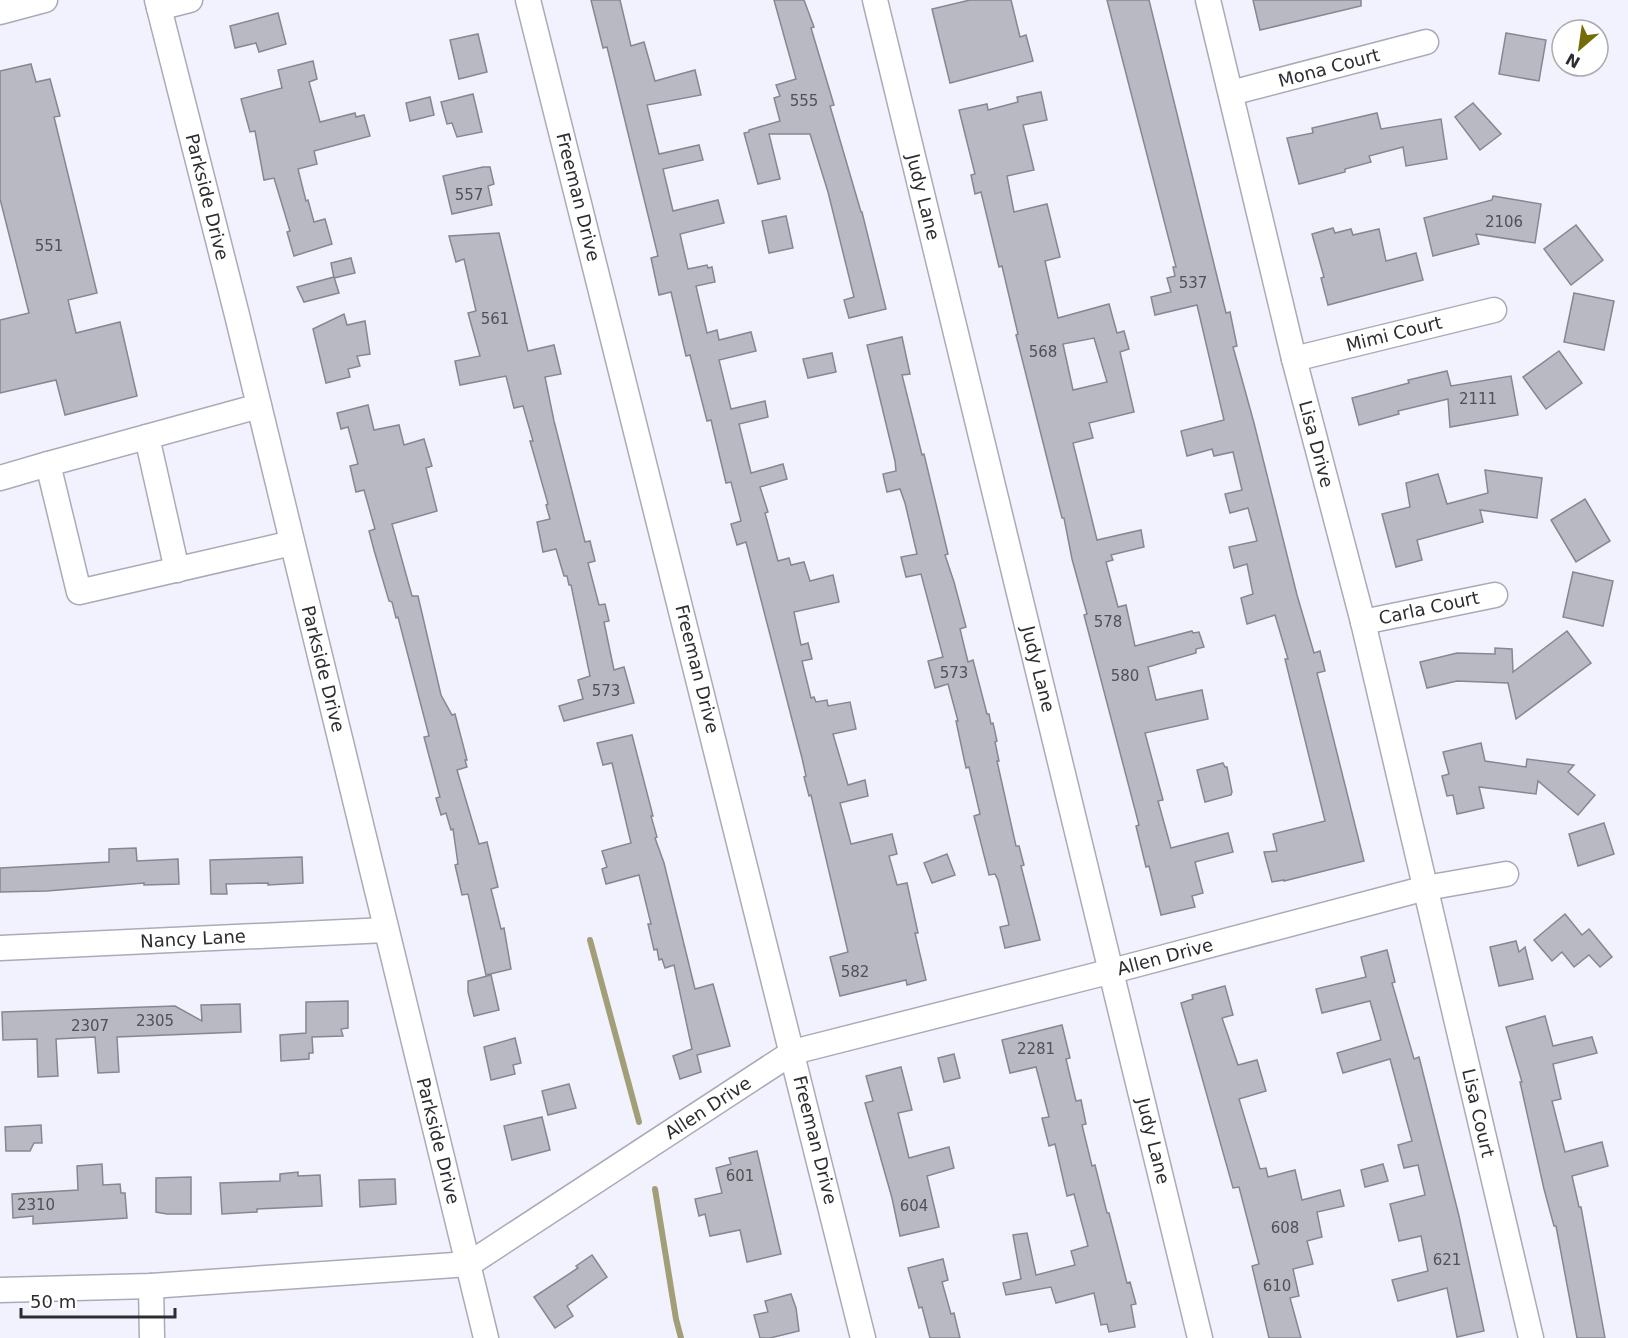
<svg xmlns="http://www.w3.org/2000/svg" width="1628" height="1338" viewBox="0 0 1628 1338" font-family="'DejaVu Sans',sans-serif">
<rect width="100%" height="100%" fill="#f2f2fe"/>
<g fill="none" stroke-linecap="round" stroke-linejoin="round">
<g stroke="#a19e78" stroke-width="6">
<path d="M590,940L639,1122"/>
<path d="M655,1189L676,1319L681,1338"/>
</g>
</g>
<g fill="#b9b9c4" stroke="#878791" stroke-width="1.5" fill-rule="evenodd">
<path d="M591,0H620L631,46L644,42L655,81L695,70L701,95L647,105L659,154L699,145L703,160L663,169L673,211L718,200L724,223L680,234L688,269L707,265L708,268L712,267L715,282L696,286L707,333L717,330L719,340L751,332L756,351L719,360L731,409L765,401L768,417L739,424L751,473L783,464L787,479L760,487L768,512L765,513L778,561L789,558L791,565L804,562L810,581L833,575L839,602L794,612L801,645L808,643L812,659L802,661L811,698L814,697L816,702L827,700L828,706L850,702L856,729L833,734L848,785L865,780L868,796L840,803L851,844L892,834L897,854L889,856L897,885L907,883L918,933H915L926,980L907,985L906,980L840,996L830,957L848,952L811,795L809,796L804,777L806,776L802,758L746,542L737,545L731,524L741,521L731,482L726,483L711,420L707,421L690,355L686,356L671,292L659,295L651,258L658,256L607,47L603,48Z"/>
<path d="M774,0H804L814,27L811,28L834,105L830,106L861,212H862L886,309L849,318L844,300L854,297L828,192L810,134H769L780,179L758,184L744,133L749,132V130L780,121L774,98L780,96L776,85L796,79Z"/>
<path d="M970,0H1011L1020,37L1026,35L1033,61L950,83L932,9Z"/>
<path d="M1107,0H1149L1226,313L1230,312L1237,346L1233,347L1254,423L1297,595L1314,653L1320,651L1325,671L1317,673L1364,861L1284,881V880L1272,882L1264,852L1277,851L1273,834L1325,821L1285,659H1288L1275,615L1247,624L1241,598L1253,594L1247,564L1234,568L1229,547L1257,541L1248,508L1230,513L1225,494L1242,490L1233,452L1214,456L1212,449L1187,456L1181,431L1224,420L1197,305L1155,315L1151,297L1171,292L1167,278L1175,276L1173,267H1176Z"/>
<path d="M1253,0H1361V6L1260,30Z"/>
<path d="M278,13L286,44L259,52L256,43L235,48L230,26Z"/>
<path d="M1506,33L1546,40L1539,81L1499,74Z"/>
<path d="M478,34L487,72L459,79L450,40Z"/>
<path d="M313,61L317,79L309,82L320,122L355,113L356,117L364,115L370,136L314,151L317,164L298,169L306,201L308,200L314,222L325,219L332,244L294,256L287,232L290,231L274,178L264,180L255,131L250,132L241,99L282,88L278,70Z"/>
<path d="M31,64L36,82L50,79L60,116L54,117L97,293L68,300L76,333L120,322L137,396L65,415L56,380L0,393V320L29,313L0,199V71Z"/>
<path d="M1041,92L1047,120L1023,125L1034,170L1007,176L1014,212L1047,204L1060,257L1045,261L1058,318L1109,304L1117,333L1124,331L1129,349L1120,352L1134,412L1089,423L1093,438L1073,443L1097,540L1141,530L1144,547L1111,555L1113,560L1106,562L1118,607L1126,605L1135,646L1192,631L1193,633L1199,632L1204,647L1196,649V653L1148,667L1156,700L1202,690L1208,719L1145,733L1163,800L1158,801L1171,848L1228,833L1233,852L1195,862L1203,893L1192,896L1195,907L1161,915L1149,866L1146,867L1136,826L1139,825L1084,615L1087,614L1072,559L1064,518H1062L1016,335L1018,334L1002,266L999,267L981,192L975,194L971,175L975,174L959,110L987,104L988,110L1018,102L1017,97ZM1094,338L1107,382L1073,390L1063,344Z"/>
<path d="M473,94L482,132L457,137L452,123L447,124L441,102Z"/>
<path d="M430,97L434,115L410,121L406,103Z"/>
<path d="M1473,103L1501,134L1480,150L1455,117Z"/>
<path d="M1377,113L1381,129L1441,119L1447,159L1406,166L1403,147L1369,156L1371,162L1345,169V172L1299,184L1287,138L1313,133L1312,128Z"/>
<path d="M483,167H490L494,184L488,186L492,205L452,214L443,176Z"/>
<path d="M1493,196L1541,204L1535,243L1476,234L1479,244L1433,256L1424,218L1492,200Z"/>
<path d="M786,216L793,248L769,253L762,221Z"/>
<path d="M1576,225L1603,260L1571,285L1544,249Z"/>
<path d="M1333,228L1335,233L1351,229L1353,235L1379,229L1386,261L1416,253L1423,280L1328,305L1321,278L1324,277L1312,234Z"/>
<path d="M499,233L528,351L554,345L561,374L545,377L554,421L585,542L590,541L595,561L588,563L599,605L605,604L609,621L604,622L614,670L624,667L634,703L564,721L559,706L583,699L578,680L590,676L571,585H569L567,576H564L556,549L543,552L537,522L550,519L546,505L548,504L530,441H533L523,406L514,408L506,376L460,385L455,361L480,356L468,313L476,311L464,259L456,262L449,236Z"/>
<path d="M351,258L355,273L334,278L331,263Z"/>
<path d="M334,277L339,293L304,302L297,287Z"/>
<path d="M1574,293L1614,301L1604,350L1564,342Z"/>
<path d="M344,314L347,325L365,321L370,354L357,356L360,366L348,369L350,377L326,383L313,329Z"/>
<path d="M902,337L910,374L902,375L922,455L924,454L948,554L945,555L954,582L966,627L960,629L968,662L973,660L987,714H989L991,724L993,723L997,741L995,742L999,761H997L1016,846H1019L1024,865L1021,866L1040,940L1005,948L1000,927L1009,925L998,880L995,874L989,875L974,816L980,814L969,767L966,768L956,721H958L948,684L935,688L928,661L943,657L921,574L906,577L901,557L917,554L905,503L900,489L887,492L883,474L896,471L895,461L867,345Z"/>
<path d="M1559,351L1582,383L1546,409L1523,377Z"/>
<path d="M832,353L836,372L808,378L803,359Z"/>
<path d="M1447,371L1451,386L1511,376L1518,415L1450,427L1448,399L1398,411L1399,414L1359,425L1352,398L1409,383L1408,380Z"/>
<path d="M368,405L374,430L399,425L404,445L424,439L432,466L426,468L437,511L392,524L412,596H418L441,695L452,715L455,714L467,760H465L467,767L457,770L479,844L487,842L498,887L491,889L501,929L504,928L511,969L486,975L468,894L462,895L455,865L458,864L453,829L451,830L446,813L441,815L436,798L440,797L424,737L429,736L398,617L396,618L392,602L389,601L374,550L369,531L375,529L364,490L356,492L350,466L358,464L348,427L341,429L337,413Z"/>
<path d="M1485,470L1542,478L1537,518L1480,510L1483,522L1417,540L1422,560L1396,567L1382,514L1410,507L1406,483L1438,474L1447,504L1488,493Z"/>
<path d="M1585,499L1610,541L1576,562L1551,520Z"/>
<path d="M1573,572L1613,581L1603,626L1563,617Z"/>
<path d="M1567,631L1591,663L1516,719L1508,683L1457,681L1427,688L1420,662L1457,653L1495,654V648L1512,649L1513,672Z"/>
<path d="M632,735L653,816H651L657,837L655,838L664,863L695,989L713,984L730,1046L697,1055L701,1072L680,1079L673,1056L692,1049L674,965L665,968L662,959L659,960L657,949L654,950L648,924H651L639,875L606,884L602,869L607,867L602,851L631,843L612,763L603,765L597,743Z"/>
<path d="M1481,743L1485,761L1526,767L1527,759L1574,765L1568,772L1595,795L1578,815L1538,781L1536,794L1479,787L1484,808L1457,814L1453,795L1447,796L1442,776L1449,774L1443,752Z"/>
<path d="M1223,763L1225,767H1227L1232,792L1231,795L1205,802L1197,770Z"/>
<path d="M1604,823L1614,854L1578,866L1569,834Z"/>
<path d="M136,848L137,861L178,859L179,884L144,885V883L47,891L0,892V868L109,862V849Z"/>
<path d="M947,854L955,875L932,883L924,863Z"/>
<path d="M302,857L303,883L268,885V883L226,884L227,894H211L210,860Z"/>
<path d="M1565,914L1582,935L1589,929L1612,957L1600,967L1589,955L1574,967L1562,952L1552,961L1534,940Z"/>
<path d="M1516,941L1519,952L1525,947L1533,979L1499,986L1490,947Z"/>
<path d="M1387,950L1395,982L1392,983L1414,1059L1419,1057L1459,1216L1484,1331L1457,1337L1447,1288L1398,1301L1392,1280L1428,1271L1421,1236L1399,1241L1390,1204L1425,1195L1418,1165L1404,1168L1398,1145L1412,1141L1390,1059L1343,1073L1337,1053L1381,1040L1370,1001L1322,1013L1316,989L1366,977L1361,957Z"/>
<path d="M491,975L499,1010L474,1016L468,992V981Z"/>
<path d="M1225,986L1233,1015L1222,1018L1238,1065L1257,1060L1266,1091L1239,1099L1260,1169L1266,1168L1268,1177L1295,1170L1302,1200L1340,1190L1344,1206L1317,1212L1322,1237L1307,1241L1313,1264L1293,1269L1299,1296L1290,1298L1301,1338H1269L1252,1266L1259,1264L1239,1187L1233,1188L1181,1003L1193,999L1192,995Z"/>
<path d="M348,1001V1028L341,1029L343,1036L312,1037L313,1053H309V1059L281,1061L280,1035L306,1033V1002Z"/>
<path d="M240,1004L241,1032L117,1037L119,1072L98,1073L95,1037L56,1039L58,1076L38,1077L37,1039L3,1040L2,1012L175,1006L202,1021L201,1005Z"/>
<path d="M1545,1016L1553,1046L1592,1037L1597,1053L1553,1064L1561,1099L1552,1101L1565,1152L1602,1142L1608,1166L1572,1176L1579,1207H1581L1605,1338H1577L1556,1226H1554L1544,1189L1520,1082H1522L1506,1027Z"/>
<path d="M1062,1025L1070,1058L1066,1059L1076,1101L1081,1100L1086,1124L1082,1125L1092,1166L1095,1165L1107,1213H1109L1127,1283L1130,1282L1136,1304L1131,1305L1135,1327L1109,1332L1107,1324L1101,1325L1094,1293L1056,1303L1051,1287L1006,1295L1003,1283L1021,1279L1013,1235L1027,1233L1036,1275L1075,1265L1071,1251L1088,1246L1074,1194L1067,1196L1055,1144L1049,1146L1042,1118L1049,1117L1036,1067L1010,1073L1002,1040Z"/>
<path d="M515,1038L521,1063L513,1065L515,1074L491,1080L484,1047Z"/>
<path d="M954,1054L960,1078L944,1082L938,1058Z"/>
<path d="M901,1067L912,1110L898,1113L909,1158L949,1147L954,1168L927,1176L939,1227L900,1236L892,1198L865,1103L873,1101L866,1076Z"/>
<path d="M569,1084L576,1108L548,1115L542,1091Z"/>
<path d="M542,1117L550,1150L512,1160L504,1126Z"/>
<path d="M41,1125L42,1143H34L30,1151H6L5,1127Z"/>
<path d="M757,1151L781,1254L747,1262L740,1230L710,1236L705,1214L699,1216L695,1199L722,1193L716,1168L731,1164L729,1158Z"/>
<path d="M102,1164L103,1185L120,1184L121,1193H125L127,1218L33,1224V1216L13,1218L12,1194L78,1190L77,1166Z"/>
<path d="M1383,1164L1388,1181L1365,1187L1361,1170Z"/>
<path d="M298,1172V1176L320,1175L322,1206L257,1209V1212L222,1214L220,1183L280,1181V1174Z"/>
<path d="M191,1177V1214H167L156,1212V1178Z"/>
<path d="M395,1179L396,1204L360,1207L359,1180Z"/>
<path d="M592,1255L607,1277L567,1306L573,1316L555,1328L534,1297L578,1268L576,1266Z"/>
<path d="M943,1259L948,1280L942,1282L951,1314L954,1313L960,1338H930L922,1307L919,1308L908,1268Z"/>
<path d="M791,1294L796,1308L799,1331L770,1338H760L754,1315L768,1312L765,1301Z"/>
</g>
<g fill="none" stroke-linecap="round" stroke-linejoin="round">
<g stroke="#ababb6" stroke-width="27">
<g id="minor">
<path d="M157,0L237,315L486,1338"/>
<path d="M528,0L863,1338"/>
<path d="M875,0L1200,1338"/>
<path d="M1208,0L1294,359L1363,622L1531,1338"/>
<path d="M159,8L190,0"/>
<path d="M0,12L45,0"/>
<path d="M1231,93L1426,42"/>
<path d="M1294,359L1494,310"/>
<path d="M259,406L48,464L79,592L292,543"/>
<path d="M147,437L177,570"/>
<path d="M0,478L48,464"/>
<path d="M1363,622L1495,595"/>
<path d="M0,948L386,930"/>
<path d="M151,1286L152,1338"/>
<path d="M0,1290L151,1286L469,1264L793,1052L1112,971L1426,888L1506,874"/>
</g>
</g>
<use href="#minor" stroke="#fff" stroke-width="24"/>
</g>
<g text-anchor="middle" stroke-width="4.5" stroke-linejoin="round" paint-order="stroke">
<g font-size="15" fill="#505056">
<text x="804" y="106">555</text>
<text x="469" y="200">557</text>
<text x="1504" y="227">2106</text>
<text x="49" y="251">551</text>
<text x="1193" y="288">537</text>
<text x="495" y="324">561</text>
<text x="1043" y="357">568</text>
<text x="1478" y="404">2111</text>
<text x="1108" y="627">578</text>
<text x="954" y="678">573</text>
<text x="1125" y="681">580</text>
<text x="606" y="696">573</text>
<text x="855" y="977">582</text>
<text x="155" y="1026">2305</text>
<text x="90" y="1031">2307</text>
<text x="1036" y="1054">2281</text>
<text x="740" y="1181">601</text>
<text x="36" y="1210">2310</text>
<text x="914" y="1211">604</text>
<text x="1285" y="1233">608</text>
<text x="1447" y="1265">621</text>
<text x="1277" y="1291">610</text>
</g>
<g font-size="18" fill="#2d2d31" stroke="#fff">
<text transform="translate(1329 68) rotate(-15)" y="6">Mona Court</text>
<text transform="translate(207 197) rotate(76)" y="6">Parkside Drive</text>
<text transform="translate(578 197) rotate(76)" y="6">Freeman Drive</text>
<text transform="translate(923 197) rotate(76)" y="6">Judy Lane</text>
<text transform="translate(1394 334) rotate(-14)" y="6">Mimi Court</text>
<text transform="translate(1316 444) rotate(75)" y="6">Lisa Drive</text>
<text transform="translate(1429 608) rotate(-12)" y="6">Carla Court</text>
<text transform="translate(323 669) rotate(76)" y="6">Parkside Drive</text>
<text transform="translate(697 669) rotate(76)" y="6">Freeman Drive</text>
<text transform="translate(1038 669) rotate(76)" y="6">Judy Lane</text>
<text transform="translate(193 939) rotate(-3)" y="6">Nancy Lane</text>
<text transform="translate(1165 957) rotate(-15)" y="6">Allen Drive</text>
<text transform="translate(708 1108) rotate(-33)" y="6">Allen Drive</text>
<text transform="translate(1478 1113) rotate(77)" y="6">Lisa Court</text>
<text transform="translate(815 1140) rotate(76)" y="6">Freeman Drive</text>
<text transform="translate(438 1141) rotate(76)" y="6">Parkside Drive</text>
<text transform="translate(1153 1141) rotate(76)" y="6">Judy Lane</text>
</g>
</g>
<g transform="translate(1580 48) rotate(209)"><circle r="28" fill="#ffffff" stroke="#ababad" stroke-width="1.5"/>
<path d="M0-4.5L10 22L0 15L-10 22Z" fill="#746c07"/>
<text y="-9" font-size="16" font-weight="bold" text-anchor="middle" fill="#2d2d31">N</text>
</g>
<path d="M21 1308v9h154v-9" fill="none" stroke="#2d2d31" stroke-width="3"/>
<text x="30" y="1308" font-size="18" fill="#2d2d31" stroke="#ffffff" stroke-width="4.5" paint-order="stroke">50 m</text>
</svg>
